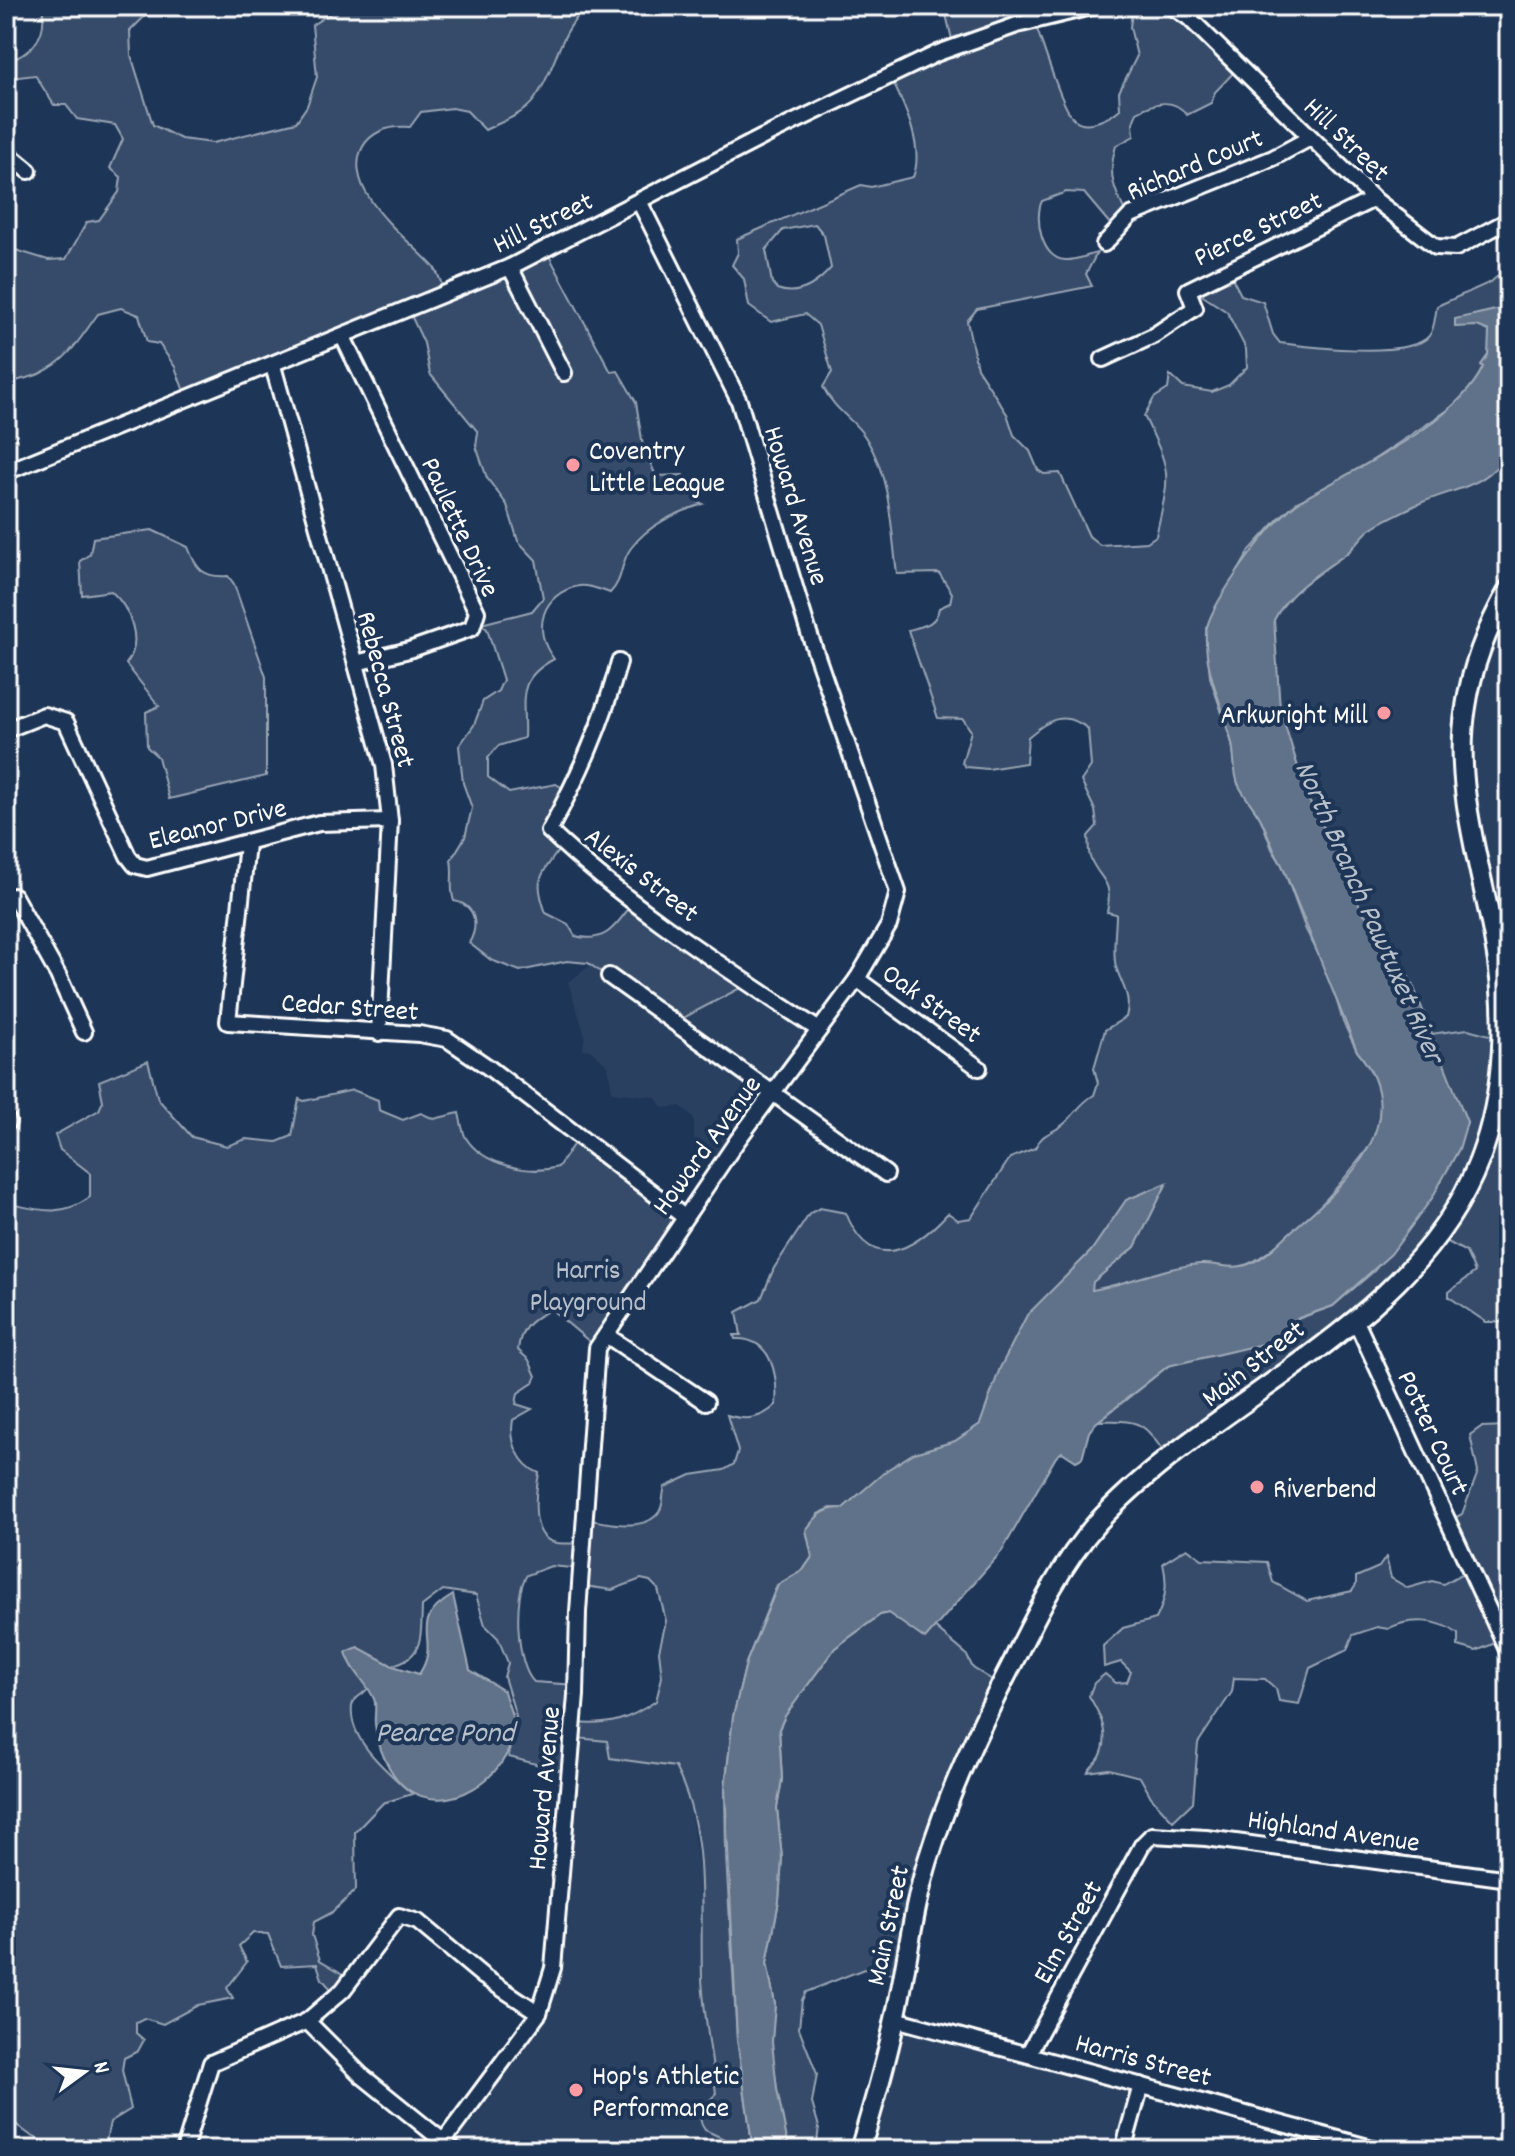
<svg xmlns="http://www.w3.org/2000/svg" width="1515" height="2156" viewBox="0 0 1515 2156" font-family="Dekko,sans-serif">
<rect width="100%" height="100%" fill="#1d3557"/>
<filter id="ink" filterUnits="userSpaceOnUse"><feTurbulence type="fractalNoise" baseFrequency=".0125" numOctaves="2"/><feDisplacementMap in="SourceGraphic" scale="16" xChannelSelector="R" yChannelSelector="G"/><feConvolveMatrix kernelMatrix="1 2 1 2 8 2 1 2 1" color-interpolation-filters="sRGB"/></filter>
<g filter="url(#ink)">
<g fill="#2a4161">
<path d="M1509,451V921L1494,924L1500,1038L1468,1029L1430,1034L1412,983L1392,947L1362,911L1333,844L1308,799L1280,709L1274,620L1280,607L1311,578L1349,551L1370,529L1418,504L1473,485L1497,470Z"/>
<path d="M591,965L683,1018L747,984L820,1030L721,1161L694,1140V1119L681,1106L663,1108L655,1097L612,1092L608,1066L590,1050L583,1049L585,1035L568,982Z"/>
<path d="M577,1738L608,1741L610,1758L674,1767L687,1790L705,1909L702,1975L716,2095L701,2109L705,2130L724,2139L726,2150H455L449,2145L541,2011Z"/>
<path d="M890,2024L1130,2089L1117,2150H859Z"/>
</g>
<g fill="#364b69" stroke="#9aa5b4" stroke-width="2" fill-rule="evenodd">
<path d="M42,6H155L130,31L131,55L153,125L181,139L213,143L296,122L307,106L317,77L312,25L342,6H587C555,38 558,67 534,100C523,115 501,122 485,130L467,111L452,108L421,112L410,127C363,123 344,161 370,199C386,224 413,245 433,266C439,273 442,286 445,294L547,252L611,372L618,371L636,402L643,446L656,476L683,475L696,501L703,504C676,513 649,524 631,548C620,562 624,579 610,593C601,590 588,584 579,586C542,593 531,630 554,659C513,681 526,701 524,738L498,746L488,758V777L509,793L556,784L568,791L541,828L540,833L558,851C539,878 534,880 546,913L568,924L575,936C605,944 616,926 632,904L748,984L683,1018L677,1025L588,963L567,961L520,971L491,960L469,943C479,926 476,905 454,901C449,887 454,875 451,860L465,837L472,808L463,783L459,746L474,725L483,701L498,691L503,680L487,629L481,624L532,611L543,598L536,560L518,541L507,505L487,478L476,446L478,432L430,374L424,343L409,311L186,397L175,367L159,344L147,342L139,315L121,308L98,314C81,337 69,360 41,373C28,380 16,377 6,388V247L48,260L66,259L87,222L99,220L119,192L121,177L110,168L123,139L115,125L77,119L66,105H54L35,75L11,78L7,62C33,53 48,35 42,6Z"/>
<path d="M944,6H1014L1020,24L1034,21C1042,41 1062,109 1074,119C1087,130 1110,118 1120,109L1119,92L1137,56L1130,27L1133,6H1201L1192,14L1238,68L1215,92L1211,103L1187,115C1174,97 1155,102 1137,112L1133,123L1134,136L1116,146C1107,174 1114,190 1127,215L1116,231L1084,193L1066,192L1042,201C1034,217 1041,259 1065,260C1074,261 1088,255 1097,253L1086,274L1092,286L977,309L967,321L977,368L1007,414L1014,435L1030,451L1038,470L1044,474L1060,473L1089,536L1100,545L1147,542L1156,536C1170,473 1173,475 1144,416L1154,398L1168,389L1170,375L1183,387L1212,392L1229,385L1247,367L1246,349L1227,312L1197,292L1227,268L1241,295L1263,302L1273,334L1280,343C1309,347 1410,359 1429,336C1435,329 1435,315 1437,306L1491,282L1509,266V312L1490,324L1489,355L1475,385L1454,406L1346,478L1297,502L1279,518L1250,550L1206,628L1210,677L1232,743L1238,784L1261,819L1272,849L1282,865L1306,930L1329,974L1343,1022L1357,1051L1374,1071L1389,1120C1352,1171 1294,1248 1233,1271L1068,1294L1008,1397L977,1428L856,1509L831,1508L818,1514L812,1557L803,1570L777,1585L746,1663L733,1717L725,1788L726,1856L737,2039L753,2150H726L724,2139L705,2130C694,2114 704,2106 716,2094C712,2055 704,2018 702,1978C700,1908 709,1831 675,1767L610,1758L607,1741L577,1738L570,1773L509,1757L510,1733L516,1716L504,1677L508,1663L498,1638L485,1625L476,1595L443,1590L422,1606C421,1650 421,1661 374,1669C372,1675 371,1682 368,1688C364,1695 353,1697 352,1706C348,1742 390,1773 412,1794L383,1803L355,1832L356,1890L333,1912L314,1922L312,1935L320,1960L350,1978L337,1996L322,1979L317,1964L281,1966L268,1934L253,1933L239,1946L247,1962L227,1988L233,1998L198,2005L163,2024L144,2018L136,2022V2033L144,2040L138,2051L124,2058L122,2070L131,2109L110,2122L106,2141L109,2150C82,2150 57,2150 32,2136C23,2131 16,2123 6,2118V1203C39,1210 61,1218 90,1197V1173L60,1150L55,1135L99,1110L103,1101L99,1081L148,1061L158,1099L192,1137L227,1146L246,1139L277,1142L292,1136L299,1099L304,1101L353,1090L378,1100L379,1110L403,1120L421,1113L434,1119L459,1113C461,1121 462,1131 466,1138C483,1165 529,1175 558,1167L579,1136L683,1216L597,1348L547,1306L546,1312C529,1321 520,1330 518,1350L529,1360L536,1376L533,1383L518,1393L516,1404L532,1409L513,1420C509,1441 519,1465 539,1473C536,1490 529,1535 553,1542C562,1545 575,1543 584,1543L590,1520C609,1523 645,1532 659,1512C664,1505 662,1495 665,1487L691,1475L724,1470L734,1464L738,1451L727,1415C746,1421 761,1419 776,1405C778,1377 773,1337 735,1339L734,1335H741L737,1312L761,1299L774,1268L810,1213L820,1208L846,1213C871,1276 914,1250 948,1213L958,1220L971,1218L1010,1158L1035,1148C1042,1132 1053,1134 1065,1123C1076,1113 1080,1103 1094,1095L1098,1083L1094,1068L1105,1030L1126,1017C1132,996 1122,986 1116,967C1112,952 1116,930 1116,914L1107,912C1114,878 1099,881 1090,857C1088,851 1089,842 1088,836L1097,826L1095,810L1081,781L1091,766L1088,729C1065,710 1049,719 1028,737L1026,763L988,769L966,767L962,763L971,731L963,719L938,718L908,630C924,626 936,625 939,608L950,603L952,593L939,573L897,574C891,529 891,479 867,440C855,419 837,414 823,387L832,372L818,325L805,314L771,322L749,306L744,279L732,265L738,253L737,239L861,185L871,187L913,177C925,148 904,105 891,78L954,48ZM815,224L824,235L831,268C817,284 798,297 777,289L772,283L766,250L783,230ZM551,1566L582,1569L585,1586L612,1590L641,1579L650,1581L658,1589L666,1621L659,1651L662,1677L656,1701C628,1720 610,1726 576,1723V1685L534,1682C516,1666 513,1593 527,1575Z"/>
<path d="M152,530L188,547C196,569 203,578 228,576L234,584L266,677V776L169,799L158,757L147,747L146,712L159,706L126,664C144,642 130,608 111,591L82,595L80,561L90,554L93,538Z"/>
<path d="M1509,921V1334L1501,1322H1486L1449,1297V1292L1475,1272L1466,1252L1437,1236L1426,1251L1169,1459C1143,1423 1144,1420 1099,1421L1168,1366L1333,1306L1374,1271L1432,1198L1467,1122L1430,1034L1468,1029L1500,1038L1494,924Z"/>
<path d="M1509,1426V1602L1491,1609L1503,1640L1476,1651L1458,1646V1634C1440,1619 1409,1617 1388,1629L1377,1627L1353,1635L1347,1650L1310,1668L1299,1704L1279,1701L1276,1689L1265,1679L1234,1678L1232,1692L1198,1743L1193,1802L1173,1821L1151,1797L1140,1777L1109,1769L1088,1772C1091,1766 1097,1763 1100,1757C1111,1736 1100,1714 1089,1696L1094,1683L1105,1674L1116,1683L1127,1682L1131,1672L1121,1662L1104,1667L1103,1646L1123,1628L1156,1619C1166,1599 1168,1585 1163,1563L1187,1548L1202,1559L1267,1562L1273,1582L1307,1601L1352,1591L1356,1585V1577L1379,1567L1386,1557L1391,1578L1408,1588L1432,1581L1443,1584L1470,1569L1451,1520L1462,1514L1478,1472L1470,1435L1481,1427Z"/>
<path d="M892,1612L933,1626L966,1654L973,1668L1002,1686L964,1763L900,1975L864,1969L806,1992L802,2000L799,2028L817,2074L812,2103L819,2127L816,2150H789L779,2106L771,2043L775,2004L767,1963L779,1901L782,1858L777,1808L782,1779L779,1729L785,1716L835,1648L880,1615Z"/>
</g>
<g fill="#617289" stroke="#a0aab8" stroke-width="2">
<path d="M1509,307V451C1485,490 1454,487 1416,505C1402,512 1386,519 1372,528C1362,535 1356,546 1346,554C1320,573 1289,590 1274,620L1280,709L1308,799L1333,844L1362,911L1392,947L1412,983L1467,1122L1459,1149L1432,1198L1391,1254L1333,1306L1296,1319L1267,1343L1168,1366L1096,1423L1089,1432L1082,1458L1076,1461L1062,1452L1056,1457L1002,1551L925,1639L888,1613L880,1615L835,1648L785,1716L779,1729L782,1779L777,1808L782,1858L779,1901L767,1963L775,2004L772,2042L777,2089L789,2150H753L737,2039L725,1788L733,1717L746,1663L778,1585L803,1570L812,1557L806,1530C817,1515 824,1508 843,1508L887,1470L914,1453L955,1441L980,1424L1000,1368L1027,1315L1091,1251L1126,1200L1167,1183L1135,1247L1093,1282L1092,1290C1128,1284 1164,1267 1200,1264C1220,1263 1233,1272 1253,1262C1269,1255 1283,1238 1296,1227C1350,1181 1415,1120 1357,1051L1282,865C1272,850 1268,832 1259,816C1253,806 1245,797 1239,786C1233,774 1235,757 1232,744C1224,707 1204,672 1206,633C1207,606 1275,516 1300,501C1353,469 1457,424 1483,367L1481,365L1488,355L1489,331L1477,326L1455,327V319Z"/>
<path d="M453,1595L470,1670L504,1691C507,1704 516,1720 514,1733C507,1777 449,1818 407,1789C389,1775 377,1746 375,1724C374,1716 377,1706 374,1699C367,1682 351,1671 346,1652L358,1647L393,1666L419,1674C443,1639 404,1624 453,1595Z"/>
</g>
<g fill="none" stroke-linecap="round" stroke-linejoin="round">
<g stroke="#fff" stroke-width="20">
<g id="minor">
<path d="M1171,6L1188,17L1374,199L1436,247L1456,248L1509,220"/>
<path d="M6,152L29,171"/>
<path d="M1104,244L1131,215L1273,158L1310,138"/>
<path d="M510,267L564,373"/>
<path d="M343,337L477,612L472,628L409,650L356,663"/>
<path d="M1103,359L1153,336L1195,308L1188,290L1374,199"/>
<path d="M273,366L384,765L390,821L379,1033"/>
<path d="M6,472L510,267L763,137L938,53L1017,25L1095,6"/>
<path d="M619,662C603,723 579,776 549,831C630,908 726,968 819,1030"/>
<path d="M6,730L44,715L66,722L128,856L135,865L147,868L319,823L390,821"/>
<path d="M247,844L228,1022L419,1034L447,1039L488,1067L683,1216"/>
<path d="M6,898L14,896L58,975L84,1032"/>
<path d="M609,976L886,1174"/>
<path d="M857,979L979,1068"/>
<path d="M6,1118L8,1122"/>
<path d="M1355,1319L1509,1654"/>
<path d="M606,1335L706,1402"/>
<path d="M895,2019L1379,2150"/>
<path d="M307,2021L361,2075L454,2150"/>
<path d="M1028,2054L1142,1845L1152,1835L1206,1838L1509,1879"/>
<path d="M443,2142L539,2013L553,1968L576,1695L578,1612L597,1348L737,1141L857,979L889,925L898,892L807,627L739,401L640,203"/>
<path d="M184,2150L211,2063L307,2021L343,1990L399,1916L418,1922L484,1977L539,2013"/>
<path d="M1123,2150L1141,2085"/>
</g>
</g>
<g stroke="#fff" stroke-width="24">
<path id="major" d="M860,2150C873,2107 886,2063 895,2019C907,1966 912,1912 928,1860C949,1791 980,1726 1013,1662C1037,1613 1061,1564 1097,1523C1212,1397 1414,1329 1479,1161C1506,1091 1508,1011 1494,938C1480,864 1453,783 1466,707C1472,664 1488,626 1509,589"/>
</g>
<use href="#minor" stroke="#1d3557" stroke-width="14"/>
<use href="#major" stroke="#1d3557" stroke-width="18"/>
</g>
</g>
<g fill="#ff9aa2" stroke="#1d3557" stroke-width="3">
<circle cx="573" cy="465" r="8"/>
<circle cx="1384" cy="713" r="8"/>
<circle cx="1257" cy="1487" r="8"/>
<circle cx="576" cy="2090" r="8"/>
</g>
<g text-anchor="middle" stroke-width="8" stroke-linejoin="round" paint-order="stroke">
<g font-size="28" fill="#fff" stroke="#1d3557">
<text transform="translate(1348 138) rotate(44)" y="10">Hill Street</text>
<text transform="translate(1194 163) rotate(-23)" y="10">Richard Court</text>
<text transform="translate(542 221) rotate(-26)" y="10">Hill Street</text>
<text transform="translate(1257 227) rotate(-26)" y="10">Pierce Street</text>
<text transform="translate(798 505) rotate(73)" y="10">Howard Avenue</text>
<text transform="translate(462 526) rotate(65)" y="10">Paulette Drive</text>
<text transform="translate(388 689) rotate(75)" y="10">Rebecca Street</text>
<text transform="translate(217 822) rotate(-14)" y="10">Eleanor Drive</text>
<text transform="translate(643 873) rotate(38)" y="10">Alexis Street</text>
<text transform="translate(933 1002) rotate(36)" y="10">Oak Street</text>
<text transform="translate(350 1005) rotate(4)" y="10">Cedar Street</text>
<text transform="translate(705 1144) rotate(-54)" y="10">Howard Avenue</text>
<text transform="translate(1252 1362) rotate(-38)" y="10">Main Street</text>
<text transform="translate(1435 1432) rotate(65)" y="10">Potter Court</text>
<text transform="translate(542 1788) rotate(-85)" y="10">Howard Avenue</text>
<text transform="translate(1334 1829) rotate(8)" y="10">Highland Avenue</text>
<text transform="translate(886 1925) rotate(-78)" y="10">Main Street</text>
<text transform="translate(1066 1931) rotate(-61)" y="10">Elm Street</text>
<text transform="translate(1144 2058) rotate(15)" y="10">Harris Street</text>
</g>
<g font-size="28" fill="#fff" stroke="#1d3557" text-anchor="start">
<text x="589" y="459">Coventry<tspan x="589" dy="32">Little League</tspan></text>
<text x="1368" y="723" text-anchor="end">Arkwright Mill</text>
<text x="1273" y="1497">Riverbend</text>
<text x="592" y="2084">Hop's Athletic<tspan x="592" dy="32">Performance</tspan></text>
</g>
<g font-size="28" fill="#b9c0ca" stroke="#1d3557">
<text x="588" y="1278">Harris<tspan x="588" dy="32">Playground</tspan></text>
</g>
<g font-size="30" font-style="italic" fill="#b8c0ca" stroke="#1d3557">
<text transform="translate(1371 911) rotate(66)" y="10">North Branch Pawtuxet River</text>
<text x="445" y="1741">Pearce Pond</text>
</g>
</g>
<rect width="1515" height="2156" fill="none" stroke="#1d3557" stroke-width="32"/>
<rect x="16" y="16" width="1483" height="2124" fill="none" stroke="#fff" stroke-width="3" filter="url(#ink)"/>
<g transform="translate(84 2072) rotate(75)" stroke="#1d3557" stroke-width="6" paint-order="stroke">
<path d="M0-6L14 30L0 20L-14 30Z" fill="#ffffff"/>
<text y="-12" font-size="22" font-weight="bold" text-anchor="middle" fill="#ffffff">N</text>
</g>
</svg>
